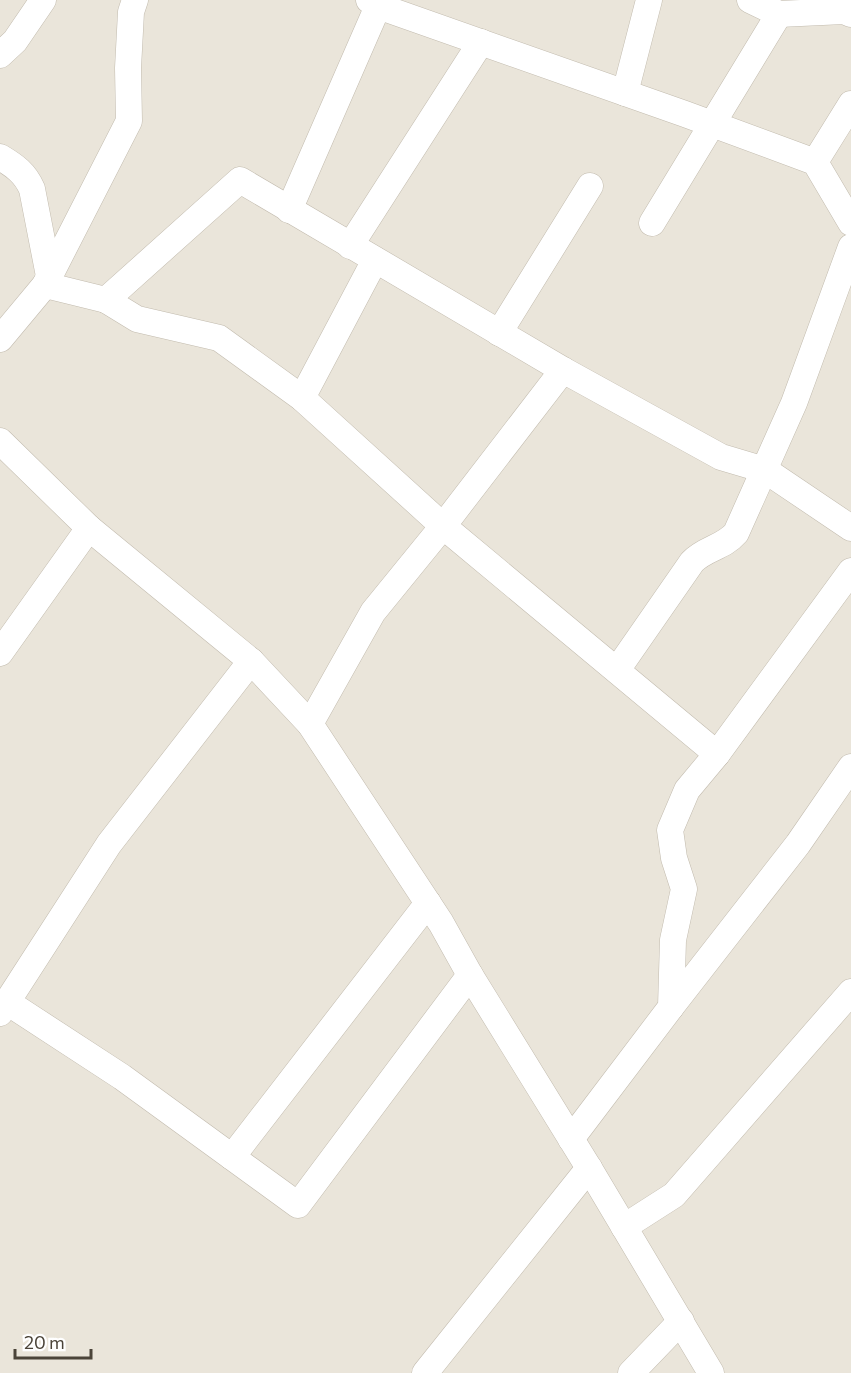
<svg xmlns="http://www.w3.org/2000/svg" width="851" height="1373" viewBox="0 0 851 1373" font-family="Commissioner,sans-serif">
<rect width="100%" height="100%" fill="#f6f3ec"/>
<rect fill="#eae5da" x="0" y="0" width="851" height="1373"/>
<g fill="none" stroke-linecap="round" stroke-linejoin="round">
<g stroke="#c2bbae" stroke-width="27">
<g id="minor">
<path d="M750,0L779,14L844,11L851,14"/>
<path d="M378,6L685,114L815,162L851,223"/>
<path d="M0,55L15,41L43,0"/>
<path d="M625,93L649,0"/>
<path d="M0,157C15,166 25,173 32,189L49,276"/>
<path d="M815,162L851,104"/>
<path d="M289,210L378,6L369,0"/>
<path d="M652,223L779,14"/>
<path d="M350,246L481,42"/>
<path d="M45,285L106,300L137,319L219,338L302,398L443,526L717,754"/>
<path d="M106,300L240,180L563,370"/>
<path d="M499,333L590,186"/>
<path d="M0,339L45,285L129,121L128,68L131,12L135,0"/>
<path d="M302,398L375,260"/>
<path d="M0,441L89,528L251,661L310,724L441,923L470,975L589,1168L711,1373"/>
<path d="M0,653L89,528"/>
<path d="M617,670L692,562C705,548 723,548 736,533L794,403L851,247"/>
<path d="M310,724L373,612L443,526L563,370L721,457L765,470L851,528"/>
<path d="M7,1002L122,1077L298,1205L470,975"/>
<path d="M671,1007L798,844L851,767"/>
<path d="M0,1013L109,844L251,661"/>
<path d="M571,1139L671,1007L673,940L684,889L674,858L670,830L687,790L717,754L851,571"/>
<path d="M232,1157L428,903"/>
<path d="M624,1227L674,1195L851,992"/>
<path d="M425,1373L589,1168"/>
<path d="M631,1373L681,1321"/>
</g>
</g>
<use href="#minor" stroke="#fff" stroke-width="26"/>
</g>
<path d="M15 1349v9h76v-9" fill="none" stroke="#4b4439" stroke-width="3"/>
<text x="24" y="1349" font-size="18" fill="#4b4439" stroke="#ffffff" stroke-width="4.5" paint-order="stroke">20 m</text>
</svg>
